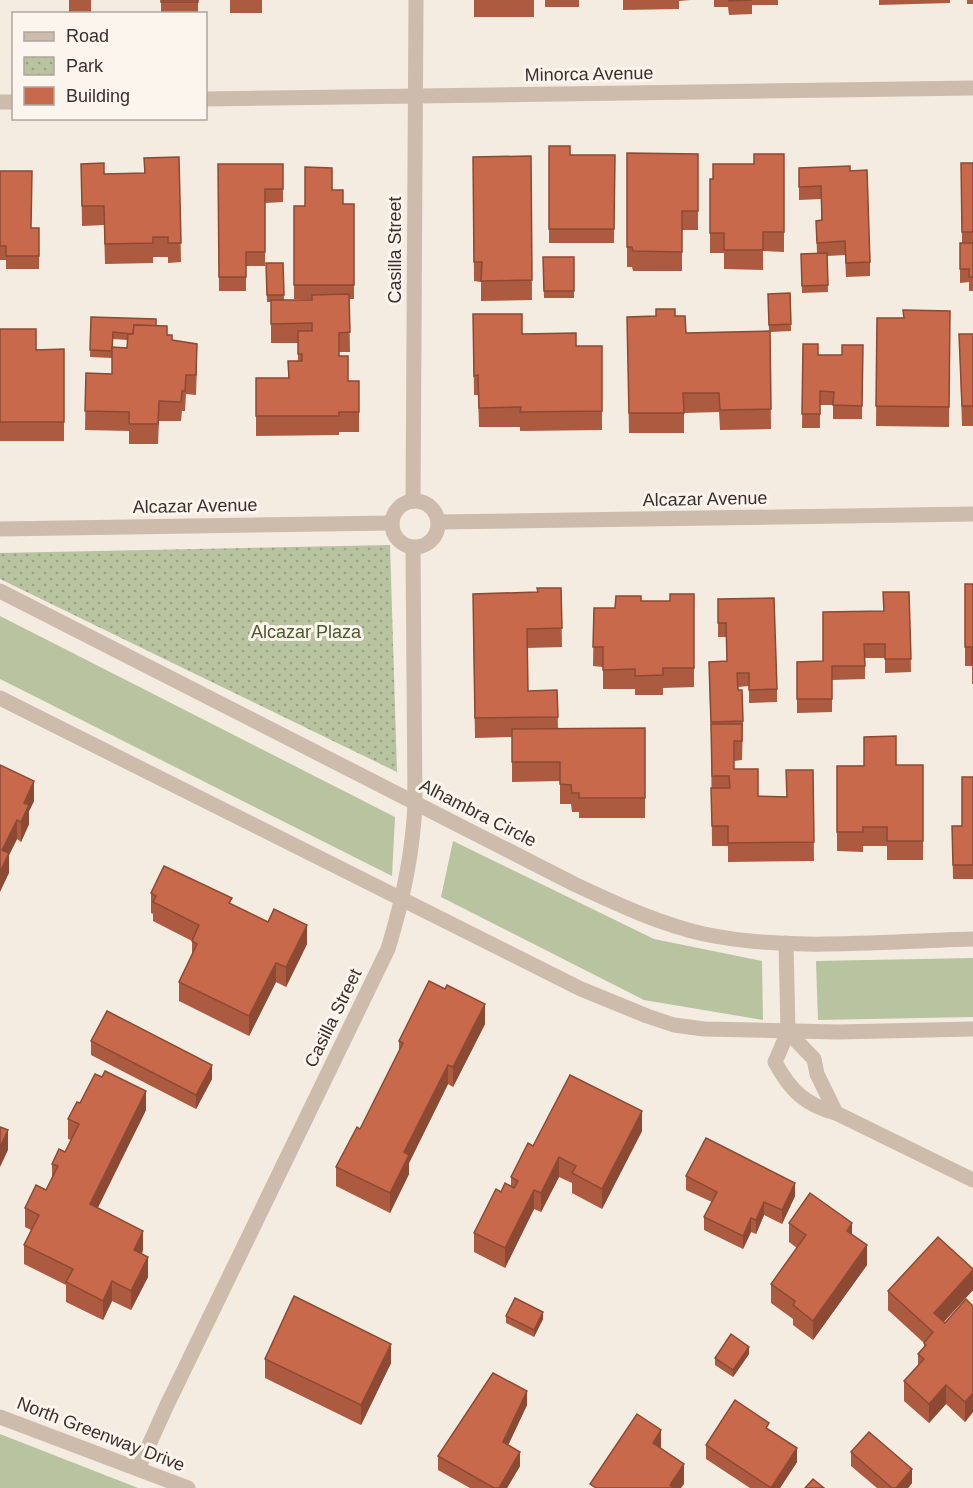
<svg xmlns="http://www.w3.org/2000/svg" width="973" height="1488" viewBox="0 0 973 1488" font-family="Helvetica,sans-serif">
<defs>
<pattern id="park-dots" width="8" height="8" patternUnits="userSpaceOnUse" patternTransform="scale(1.5)"><rect width="8" height="8" fill="#b8c4a0"/><path d="M2 2h.1M6 6h.1" fill="none" stroke="#97a083" stroke-width="1.8" stroke-linecap="round"/></pattern>
</defs>
<rect width="100%" height="100%" fill="#f4ebe1"/>
<g fill="#b8c4a0">
<path d="M0,616L395,817L392,876L0,679Z"/>
<path d="M453,841L654,939L762,961L763,1020L644,1000L441,897Z"/>
<path d="M973,958V1017L818,1020L816,961Z"/>
<path d="M0,1434L138,1488H0Z"/>
</g>
<path fill="url(#park-dots)" d="M390,545L397,772L0,579V553Z"/>
<g fill="none" stroke-linecap="round" stroke-linejoin="round">
<g stroke="#cdbbac" stroke-width="15">
<path d="M206,99L973,88"/>
<path d="M0,102H14"/>
<circle cx="415" cy="524" r="23"/>
<path d="M413,501L416,0"/>
<path d="M438,522L973,514"/>
<path d="M0,529L392,523"/>
<path d="M786,943L788,1032L775,1062C790,1090 805,1105 836,1113L973,1180"/>
<path d="M788,1032L814,1059L817,1074L836,1113"/>
<path d="M0,1417L188,1488"/>
<path d="M138,1469L167,1405L388,949C403,900 413,854 415,803L413,548"/>
</g>
<g stroke="#cdbbac" stroke-width="15">
<path d="M0,591L576,885C617,904 659,924 704,934C789,952 886,941 973,939"/>
<path d="M0,698L581,989L647,1016L674,1025L704,1029L838,1032L973,1029"/>
</g>
</g>
<g fill="#ac5a40" fill-rule="evenodd">
<path d="M69,0H111H91V13H69Z"/>
<path d="M146,0H198V14H161V0Z"/>
<path d="M230,0H264H262V13H230Z"/>
<rect x="474" y="0" width="60" height="17"/>
<rect x="545" y="0" width="34" height="7"/>
<path d="M623,0H691L679,1V9L623,10Z"/>
<path d="M714,0H778V5H752V14L729,15L728,7H714Z"/>
<path d="M879,0H950V3L879,5Z"/>
<rect x="967" y="0" width="6" height="4"/>
<path d="M549,146L570,155H615L614,243H549Z"/>
<path d="M627,153L698,154V230H682V271H633L632,267H627Z"/>
<path d="M784,154V252L763,251V270L724,269V253H710V179H713Z"/>
<path d="M531,156L532,300L481,301V282L474,281L473,157Z"/>
<path d="M179,157L181,262L168,263V257H153V263L105,264L104,225L82,226L81,164L104,174L144,173V158Z"/>
<path d="M961,163H973V291H969V282L960,283V243H962Z"/>
<path d="M218,164H283V202L265,203V266H246V291H219Z"/>
<path d="M799,168L850,171L870,262V276L846,277L845,255L827,256L828,292L802,293L801,254H817L816,221L821,220V199L799,200Z"/>
<path d="M0,171L31,228H39V269H6V260H0Z"/>
<path d="M332,190L343,204H354V299H349L350,352H339V356L348,381H359V432H339V435L256,436V378H288V361H298V343H271V302H267L266,263H283L284,300H312L294,299V206H305Z"/>
<path d="M543,257H574V298H544Z"/>
<path d="M790,293L791,331L770,332L771,429L720,430L719,412L684,413V433H629L627,317L675,316L686,333L769,331L768,294Z"/>
<path d="M950,311L949,427L876,426L877,318H903Z"/>
<path d="M473,314L522,334L576,346H602V430L520,431V427H479L478,395H474Z"/>
<path d="M91,317L156,326L172,340L197,364L196,395L186,394L185,411H182L181,421H159L158,444H129V431L85,430L86,373L112,374V358L90,357ZM113,339L128,340L127,348L113,347Z"/>
<path d="M0,329L36,350L64,349V441H0Z"/>
<path d="M959,334H973V426H962Z"/>
<path d="M803,344L818,355H842L863,345L862,419H833V405H820V428H802Z"/>
<path d="M965,584H973V684H972V666H965Z"/>
<path d="M561,588L562,647L527,648L528,691L557,690L558,729L645,728V818H579V812H572L571,804H560V781L512,782V737L475,738L473,613L537,592Z"/>
<path d="M909,592L911,672L885,673V658H865V679L832,680V712L797,713V662L823,661L883,611Z"/>
<path d="M694,594V687L663,688V695H635V689H603V667L593,666L594,608H615L641,601H670Z"/>
<path d="M718,599L777,689V702L749,703V686L738,687L743,721L742,760L734,761V769L758,796L787,797L813,770L814,861L728,862V846H712L711,736L709,676L727,662L726,637H718Z"/>
<path d="M0,765L34,801L29,811V824L21,842L17,839L9,855V873Z"/>
<path d="M896,765H923V860H887V846H863V852L837,851V766Z"/>
<path d="M973,777V879H953L952,826H962Z"/>
<path d="M151,893L232,905L307,944L286,987L276,982L249,1036L179,1001V982L192,956V941L153,921V914L151,913Z"/>
<path d="M485,1024L453,1087L448,1084L409,1163V1174L390,1213L336,1186V1167L360,1129L399,1052V1041Z"/>
<path d="M91,1041L212,1079L196,1109L91,1055Z"/>
<path d="M80,1103L146,1110L97,1208L143,1250L142,1254L148,1277L131,1310L112,1301L103,1320L66,1302V1285L24,1264V1245L31,1230L25,1227V1208L46,1190L52,1178V1164L65,1152L71,1140L68,1139V1119Z"/>
<path d="M642,1131L602,1209L572,1193V1183L559,1177L541,1212L534,1209L505,1268L474,1252V1233L501,1192L511,1186V1177L533,1146Z"/>
<path d="M686,1176L795,1196L782,1224L764,1215L756,1234L751,1232L743,1249L704,1230V1217L712,1202L686,1190Z"/>
<path d="M789,1223L852,1235L867,1265L813,1340L793,1325V1319L771,1303V1284L797,1248L789,1242Z"/>
<path d="M973,1269V1290L944,1322L945,1323L973,1306V1412L965,1422L946,1404L929,1423L904,1401V1381L918,1366V1354L924,1348V1343L888,1310V1291Z"/>
<path d="M506,1316L543,1319L534,1337L506,1323Z"/>
<path d="M749,1354L733,1377L715,1365V1358Z"/>
<path d="M265,1359L391,1363L361,1425L265,1378Z"/>
<path d="M527,1405L508,1445L520,1466L507,1488H470L438,1470V1456Z"/>
<path d="M769,1430L797,1462L780,1488H750L706,1459V1445Z"/>
<path d="M851,1452L912,1483L908,1488H877L851,1466Z"/>
</g>
<g fill="#8c4a34">
<path d="M34,781V801L29,811V824L21,842V822L24,803Z"/>
<path d="M17,820V839L9,855V873L0,892V872L2,850Z"/>
<path d="M307,925V944L286,987V967Z"/>
<path d="M276,963V982L249,1036V1016Z"/>
<path d="M485,1004V1024L453,1087V1067Z"/>
<path d="M212,1065V1079L196,1109V1095Z"/>
<path d="M448,1065V1084L409,1163V1174L390,1213V1193L404,1152Z"/>
<path d="M146,1091V1110L90,1224V1204Z"/>
<path d="M642,1111V1131L602,1209V1189Z"/>
<path d="M8,1130V1150L0,1167V1147Z"/>
<path d="M559,1157V1177L541,1212V1193Z"/>
<path d="M795,1183V1196L782,1224V1210Z"/>
<path d="M534,1190V1209L505,1268V1248Z"/>
<path d="M764,1202V1215L756,1234V1220Z"/>
<path d="M751,1218V1232L743,1249V1236Z"/>
<path d="M852,1223V1242L847,1231Z"/>
<path d="M143,1231V1250L134,1269V1250Z"/>
<path d="M867,1245V1265L813,1340V1321Z"/>
<path d="M148,1257V1277L131,1310V1291Z"/>
<path d="M973,1270V1290L934,1332V1313Z"/>
<path d="M112,1281V1301L103,1320V1301Z"/>
<path d="M543,1312V1319L534,1337V1330Z"/>
<path d="M391,1344V1363L361,1425V1405Z"/>
<path d="M749,1347V1354L733,1377V1370Z"/>
<path d="M946,1385V1404L929,1423V1404Z"/>
<path d="M527,1391V1405L503,1456V1442Z"/>
<path d="M973,1393V1412L965,1422V1402Z"/>
<path d="M661,1430V1449L653,1443Z"/>
<path d="M797,1448V1462L780,1488H771Z"/>
<path d="M520,1452V1466L507,1488H499Z"/>
<path d="M684,1464V1484L681,1488H670V1485Z"/>
<path d="M912,1469V1483L908,1488H896Z"/>
</g>
<g fill="#c8694b" stroke="#8c4a34" stroke-width="1.5">
<rect x="161" y="0" width="37" height="2"/>
<path d="M729,0H752L729,1Z"/>
<path d="M549,146H570V155H615L614,229H549Z"/>
<path d="M627,153L698,154V211H682V252L633,251L632,247H627Z"/>
<path d="M754,154H784V232H763V250H724V233H710V179H713V164H754Z"/>
<path d="M531,156L532,280L481,281L482,262H474L473,157Z"/>
<path d="M179,157L181,243H168V237H153V243L105,244L104,206H82L81,164L104,163V174L145,173L144,158Z"/>
<path d="M961,163H973V232H962Z"/>
<path d="M218,164H283V189H265V252H246V277H219Z"/>
<path d="M850,166V171L867,170L870,262L846,263L845,241L817,243L816,221L822,220L821,186L799,187V168Z"/>
<path d="M305,167L332,168V190H343V204H354V285H294V206H305Z"/>
<path d="M0,171H32L31,228H39V256H6V246H0Z"/>
<path d="M960,243H973V277H969V269H960Z"/>
<path d="M827,253L828,285L802,286L801,254Z"/>
<path d="M543,257H574V291H544Z"/>
<path d="M266,263H283L284,295H267Z"/>
<path d="M790,293L791,324L769,325L768,294Z"/>
<path d="M349,294L350,332L339,333V356H348V381H359V412H339V416H256V378H289L288,361H302V354H298V331H312V323L271,324V300H312V295Z"/>
<path d="M656,309H675V316H685L686,333L770,331L771,409L720,410L719,393H683L684,413H629L627,317L656,316Z"/>
<path d="M903,310L950,311L949,407L876,406L877,318H904Z"/>
<path d="M473,314H522V334L576,333V346H602V411L520,412L521,407L479,408L478,375L474,376Z"/>
<path d="M91,317L156,319V326L134,325L133,334L113,332L112,351L90,350Z"/>
<path d="M134,325L167,326V335H172V340L197,344L196,375H186L185,391H182L181,402L159,401L158,424H129V412L85,411L86,373L112,374V347L127,348L128,334H133Z"/>
<path d="M0,329H36V350L64,349V422H0Z"/>
<path d="M959,334H973V406H962Z"/>
<path d="M803,344H818V355H842V345H863L862,406L833,405L834,392L820,391V414H802Z"/>
<path d="M965,584H973V664H972V647H965Z"/>
<path d="M537,588H561L562,628L527,629L528,691L557,690L558,717L475,718L473,594L538,592Z"/>
<path d="M883,592H909L911,659H885V644H864L865,666H832V699H797V662L823,661V612L884,611Z"/>
<path d="M670,594H694V668H663V675L635,676V669L603,670V647H593L594,608H615L616,596H641V601H670Z"/>
<path d="M774,598L777,689L749,690V673H737L738,690H742L743,721L711,722L709,662L727,661L726,623H718V599Z"/>
<path d="M711,724H742V741H734V769H758V796L787,797L786,770H813L814,842L728,843V826H712L711,788H730L729,776H712Z"/>
<path d="M645,728V798H579V793H572L571,785L560,784V762H512V729Z"/>
<path d="M896,736V765H923V841H887V827H863V832H837V766H864V737Z"/>
<path d="M0,765L34,781L24,803L29,805L21,822L17,820L2,850L9,853L0,872Z"/>
<path d="M962,777H973V865H953L952,826H962Z"/>
<path d="M164,866L232,898L229,903L268,922L274,909L307,925L286,967L276,963L249,1016L179,982L197,944L192,941L199,925L153,902L156,896L151,893Z"/>
<path d="M429,981L445,989L447,985L485,1004L453,1067L448,1065L404,1152L409,1155L390,1193L336,1167L357,1127L360,1129L403,1043L399,1041Z"/>
<path d="M107,1011L212,1065L196,1095L91,1041Z"/>
<path d="M105,1071L146,1091L90,1204L143,1231L134,1250L148,1257L131,1291L112,1281L103,1301L66,1282L73,1269L24,1245L39,1215L25,1208L36,1185L46,1190L58,1166L52,1164L59,1149L65,1152L79,1124L68,1119L77,1102L80,1103L95,1074L102,1077Z"/>
<path d="M570,1075L642,1111L602,1189L572,1173L576,1166L559,1157L541,1193L534,1190L505,1248L474,1233L496,1189L501,1192L505,1183L514,1188L518,1181L511,1177L528,1143L533,1146Z"/>
<path d="M0,1127L8,1130L0,1147Z"/>
<path d="M706,1138L795,1183L782,1210L764,1202L756,1220L751,1218L743,1236L704,1217L717,1192L686,1176Z"/>
<path d="M810,1193L852,1223L847,1231L867,1245L813,1321L793,1305L795,1301L771,1284L806,1235L789,1223Z"/>
<path d="M938,1237L973,1269V1270L934,1313L945,1323L966,1299L973,1306V1393L965,1402L946,1385L929,1404L904,1381L924,1359L918,1354L926,1345L924,1343L933,1332L888,1291Z"/>
<path d="M294,1296L391,1344L361,1405L265,1359Z"/>
<path d="M515,1298L543,1312L534,1330L506,1316Z"/>
<path d="M731,1334L749,1347L733,1370L715,1358Z"/>
<path d="M493,1373L527,1391L503,1442L520,1452L499,1488H494L438,1456Z"/>
<path d="M735,1400L769,1423L766,1428L797,1448L771,1488L706,1445Z"/>
<path d="M637,1414L661,1430L653,1443L684,1464L670,1485L674,1488H596L590,1484Z"/>
<path d="M869,1432L912,1469L896,1488H892L851,1452Z"/>
<path d="M813,1479L824,1488H805Z"/>
</g>
<g text-anchor="middle" stroke-width="6" stroke-linejoin="round" paint-order="stroke">
<g font-size="18" fill="#3b302b" stroke="#fbf5ee">
<text transform="translate(589 74) rotate(-1)" y="6">Minorca Avenue</text>
<text transform="translate(395 250) rotate(-90)" y="6">Casilla Street</text>
<text transform="translate(705 499) rotate(-1)" y="6">Alcazar Avenue</text>
<text transform="translate(195 506) rotate(-1)" y="6">Alcazar Avenue</text>
<text transform="translate(478 813) rotate(27)" y="6">Alhambra Circle</text>
<text transform="translate(333 1018) rotate(-64)" y="6">Casilla Street</text>
<text transform="translate(101 1434) rotate(21)" y="6">North Greenway Drive</text>
</g>
<g font-size="18" fill="#4a5a2e" stroke="#fbf5ee">
<text x="306" y="638">Alcazar Plaza</text>
</g>
</g>
<rect x="12" y="12" width="195" height="108" fill="#fbf5ee" stroke="#aea6a0" stroke-width="1.5"/>
<rect x="24" y="32" width="30" height="9" fill="#cdbbac" stroke="#aea6a0" stroke-width="1.5"/>
<text x="66" y="42" font-size="18" fill="#3b302b">Road</text>
<rect x="24" y="57" width="30" height="18" fill="url(#park-dots)" stroke="#aea6a0" stroke-width="1.5"/>
<text x="66" y="72" font-size="18" fill="#3b302b">Park</text>
<rect x="24" y="87" width="30" height="18" fill="#c8694b" stroke="#aea6a0" stroke-width="1.5"/>
<text x="66" y="102" font-size="18" fill="#3b302b">Building</text>
</svg>
